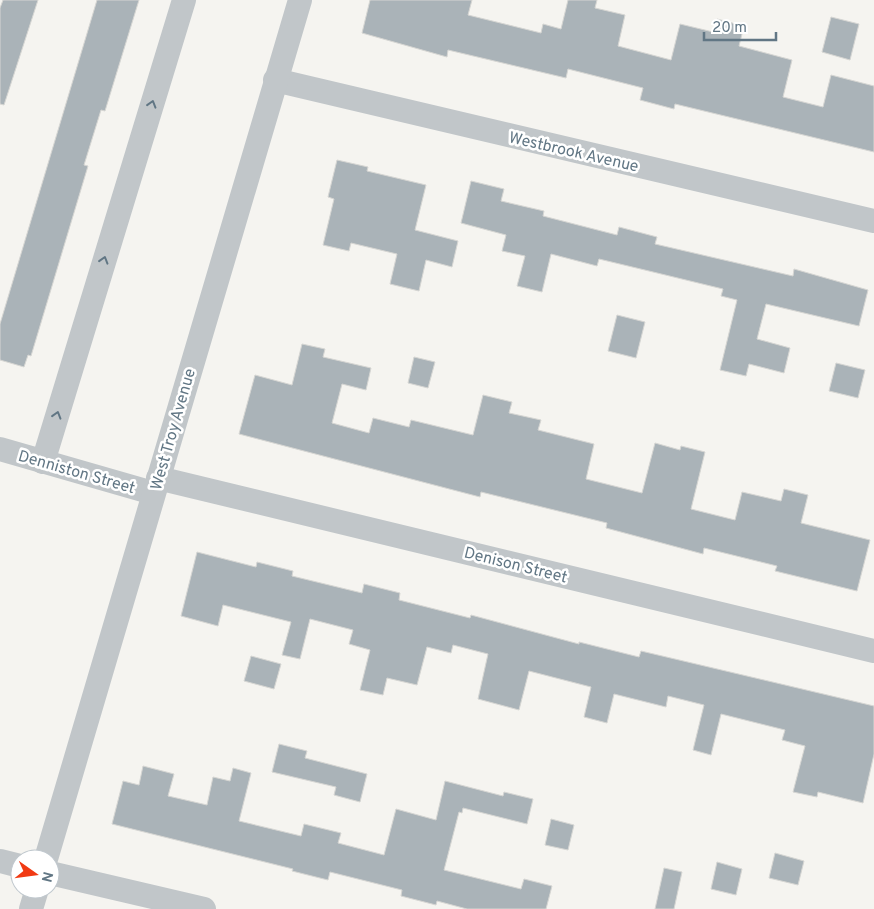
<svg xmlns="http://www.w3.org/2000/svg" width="874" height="909" viewBox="0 0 874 909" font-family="Overpass,sans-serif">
<rect width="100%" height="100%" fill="#f5f4f0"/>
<g fill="#aab3b8" stroke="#d6d6d3">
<path d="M3,0H38L4,105L0,104V8Z"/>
<path d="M97,0H139L105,111L101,110L84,165L88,166L31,356L28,355L24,367L0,360V324Z"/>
<path d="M370,0H472L468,15L541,33L543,24L561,29L568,0H597L595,8L625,15L618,46L671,60L680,24L713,32L717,19L744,26L739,46L792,60L783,97L823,107L831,75L874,86V152L675,104L674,109L640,100L643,88L568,69L566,78L448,50L447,57L362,33Z"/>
<path d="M831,17L859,24L850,60L822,52Z"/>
<path d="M337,160L368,167L367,171L426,185L415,230L458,241L452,267L426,260L419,291L390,284L397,254L351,243L349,251L323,245L334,199L328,197Z"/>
<path d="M471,181L504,189L501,201L544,211L543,216L617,235L619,227L657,237L655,244L793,276L794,269L868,290L859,326L766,304L757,339L790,348L784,373L749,364L746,376L720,370L737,300L721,296L723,289L649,271L599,259L597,266L551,254L542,292L517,286L525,256L502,251L506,235L461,223Z"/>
<path d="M617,315L645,322L636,358L608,351Z"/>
<path d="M302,344L325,349L323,357L371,368L366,390L342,384L332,423L369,433L373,418L409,427L411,420L473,435L483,395L512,402L509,413L541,420L538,430L594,444L586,479L642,493L655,443L680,450L681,446L705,452L691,509L735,520L742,492L781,501L784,489L808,495L801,523L870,540L857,591L775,571L777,566L704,548L703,554L606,528L607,523L481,492L480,497L239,434L255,375L292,385Z"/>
<path d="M414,357L435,362L428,388L408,383Z"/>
<path d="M836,363L865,370L858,398L829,391Z"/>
<path d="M197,552L256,567L257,562L293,571L292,576L362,593L364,584L400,593L399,600L470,618L471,615L579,644V642L639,657L641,651L874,706V754L863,803L818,792L817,797L793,792L805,746L782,740L785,730L721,714L711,755L693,750L704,705L668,696L666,707L614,694L607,723L584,717L591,687L529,671L519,710L478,699L488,654L453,645L451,653L427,647L417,685L387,678L383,695L360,690L370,650L349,644L353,630L310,619L300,659L282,655L291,622L223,605L218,626L181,616Z"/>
<path d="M251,656L281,664L274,689L244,681Z"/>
<path d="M279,744L307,751L305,758L367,774L360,802L334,795L336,787L272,772Z"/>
<path d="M143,766L174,774L168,796L207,805L213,777L230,781L233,768L251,773L239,821L301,836L304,824L341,833L338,843L384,855L396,809L436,820L445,781L503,796L504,792L533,799L527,824L463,808L462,813L459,812L444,870L521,889L524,879L552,886L546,909H467L437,901L436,905L401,896L402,890L330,872L328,880L292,871L293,869L112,824L123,781L139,785Z"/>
<path d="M551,819L574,825L568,850L545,845Z"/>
<path d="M775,853L804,861L798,885L769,878Z"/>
<path d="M717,862L742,869L736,895L711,889Z"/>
<path d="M664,868L682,872L674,909H655Z"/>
</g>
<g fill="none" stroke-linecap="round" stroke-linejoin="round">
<g stroke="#c1c6c9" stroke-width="24">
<path d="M275,80L874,221"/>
<path d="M0,449L153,493"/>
<path d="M43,462L184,0"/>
<path d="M158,478L874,651"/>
<path d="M46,859L300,0"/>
<path d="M0,861L20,866"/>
<path d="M50,873L204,909"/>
<path d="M31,909L37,889"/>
</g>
</g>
<defs><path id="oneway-chevron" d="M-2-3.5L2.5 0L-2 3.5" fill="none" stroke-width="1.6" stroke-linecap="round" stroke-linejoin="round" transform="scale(1.25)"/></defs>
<g stroke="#617684">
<use href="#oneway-chevron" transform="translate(152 104) rotate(-73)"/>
<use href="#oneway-chevron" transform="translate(104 260) rotate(-73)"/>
<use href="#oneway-chevron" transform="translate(57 415) rotate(-73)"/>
</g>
<g text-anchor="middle" stroke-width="5" stroke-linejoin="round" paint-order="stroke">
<g font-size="16" fill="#617684" stroke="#fff">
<text transform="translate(574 151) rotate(13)" y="6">Westbrook Avenue</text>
<text transform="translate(172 429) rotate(-74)" y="6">West Troy Avenue</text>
<text transform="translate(77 471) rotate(16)" y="6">Denniston Street</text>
<text transform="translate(516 564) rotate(14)" y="6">Denison Street</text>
</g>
</g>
<g transform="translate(35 874) rotate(104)"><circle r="24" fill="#ffffff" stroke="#c0c8ce"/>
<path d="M0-4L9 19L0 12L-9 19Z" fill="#f13a13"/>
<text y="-8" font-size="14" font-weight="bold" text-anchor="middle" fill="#617684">N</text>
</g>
<path d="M704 32v8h72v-8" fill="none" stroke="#617684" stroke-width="2.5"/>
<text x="712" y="32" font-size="15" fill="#617684" stroke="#ffffff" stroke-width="4" paint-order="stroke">20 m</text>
</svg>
